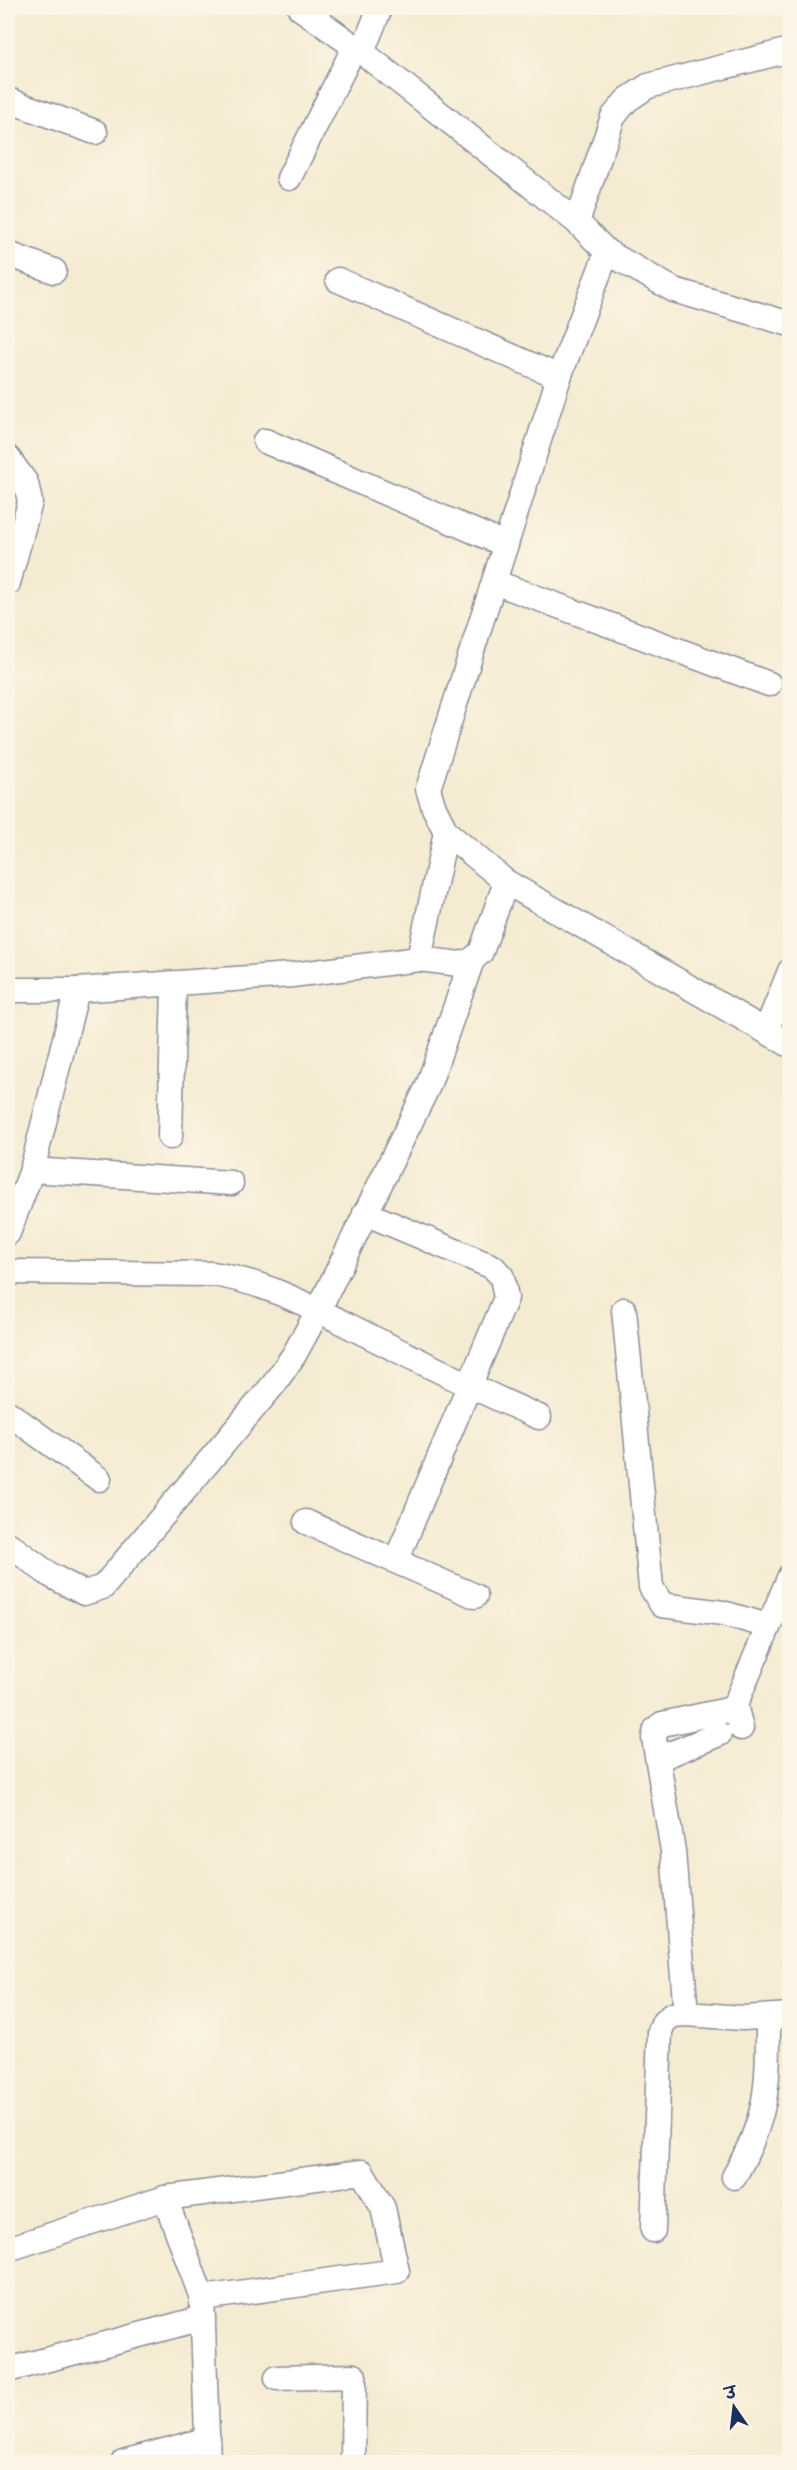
<svg xmlns="http://www.w3.org/2000/svg" width="797" height="2470" viewBox="0 0 797 2470" font-family="'Architects Daughter','Playpen Sans Deva',sans-serif">
<rect width="100%" height="100%" fill="#fcf5e5"/>
<filter id="ink" filterUnits="userSpaceOnUse"><feTurbulence type="fractalNoise" baseFrequency=".0167" numOctaves="2"/><feDisplacementMap in="SourceGraphic" scale="12" xChannelSelector="R" yChannelSelector="G"/><feConvolveMatrix kernelMatrix="1 2 1 2 8 2 1 2 1" color-interpolation-filters="sRGB"/></filter>
<filter id="wash" filterUnits="userSpaceOnUse"><feTurbulence type="fractalNoise" baseFrequency=".008" numOctaves="4" result="noise"/><feDisplacementMap in="SourceGraphic" scale="24" xChannelSelector="R" yChannelSelector="G"/><feGaussianBlur stdDeviation="1.35" result="paint"/><feColorMatrix in="noise" values="0 0 0 0 0 0 0 0 0 0 0 0 0 0 0 0 0 1.4 0 .05"/><feComposite in="paint" operator="in"/></filter>
<g filter="url(#wash)">
<rect width="100%" height="100%" fill="#f5ebd2"/>
</g>
<g filter="url(#ink)">
<g fill="none" stroke-linecap="round" stroke-linejoin="round">
<g stroke="#888d98" stroke-width="27">
<g id="street">
<path d="M300,8L362,52L577,222L607,252L559,377L428,789L434,808L446,832L506,882L790,1045"/>
<path d="M362,52L380,8"/>
<path d="M8,100L95,132"/>
<path d="M289,178L354,48"/>
<path d="M577,222L613,117L627,100L648,86L790,50"/>
<path d="M607,252L674,290L790,324"/>
<path d="M8,254L54,271"/>
<path d="M338,280L559,377"/>
<path d="M265,441L506,545"/>
<path d="M8,458L26,483L30,502L8,583"/>
<path d="M494,582L769,684"/>
<path d="M419,959L446,832"/>
<path d="M8,990H77"/>
<path d="M766,1031L790,971"/>
<path d="M170,1137L174,985"/>
<path d="M32,1170L231,1183"/>
<path d="M365,1213L493,1267L502,1277L506,1298L396,1561"/>
<path d="M8,1233L32,1170L77,990L292,975L419,959L460,964L472,960L481,952L506,882"/>
<path d="M8,1272L213,1274C268,1282 319,1311 369,1336C425,1364 481,1392 539,1417"/>
<path d="M624,1310L651,1587L662,1605L723,1613L768,1626"/>
<path d="M8,1413L99,1479"/>
<path d="M306,1522L475,1596"/>
<path d="M8,1544L50,1575L84,1593L103,1587L274,1384L294,1355L318,1311L428,1086L472,960"/>
<path d="M735,1705L741,1728"/>
<path d="M658,1759L719,1734"/>
<path d="M686,2014L673,1851L654,1738L656,1729L662,1724L728,1710L735,1705L790,1576"/>
<path d="M734,2177C769,2115 768,2086 768,2017"/>
<path d="M165,2198L202,2298L208,2462"/>
<path d="M653,2230L660,2031L664,2022L672,2015L686,2014L743,2018L790,2015"/>
<path d="M8,2249L165,2198L362,2172L383,2208L397,2271L202,2298"/>
<path d="M8,2370L203,2318"/>
<path d="M277,2378L354,2376L353,2462"/>
<path d="M123,2462L208,2439"/>
</g>
</g>
<use href="#street" stroke="#fff" stroke-width="24"/>
</g>
</g>
<rect width="797" height="2470" fill="none" stroke="#fcf5e5" stroke-width="30"/>
<g transform="translate(734 2407) rotate(346)" stroke="#fcf5e5" stroke-width="4.5" paint-order="stroke">
<path d="M0-4.5L10 22L0 15L-10 22Z" fill="#1b2f5e"/>
<text y="-9" font-size="16" font-weight="bold" text-anchor="middle" fill="#1b2f5e">उ</text>
</g>
</svg>
